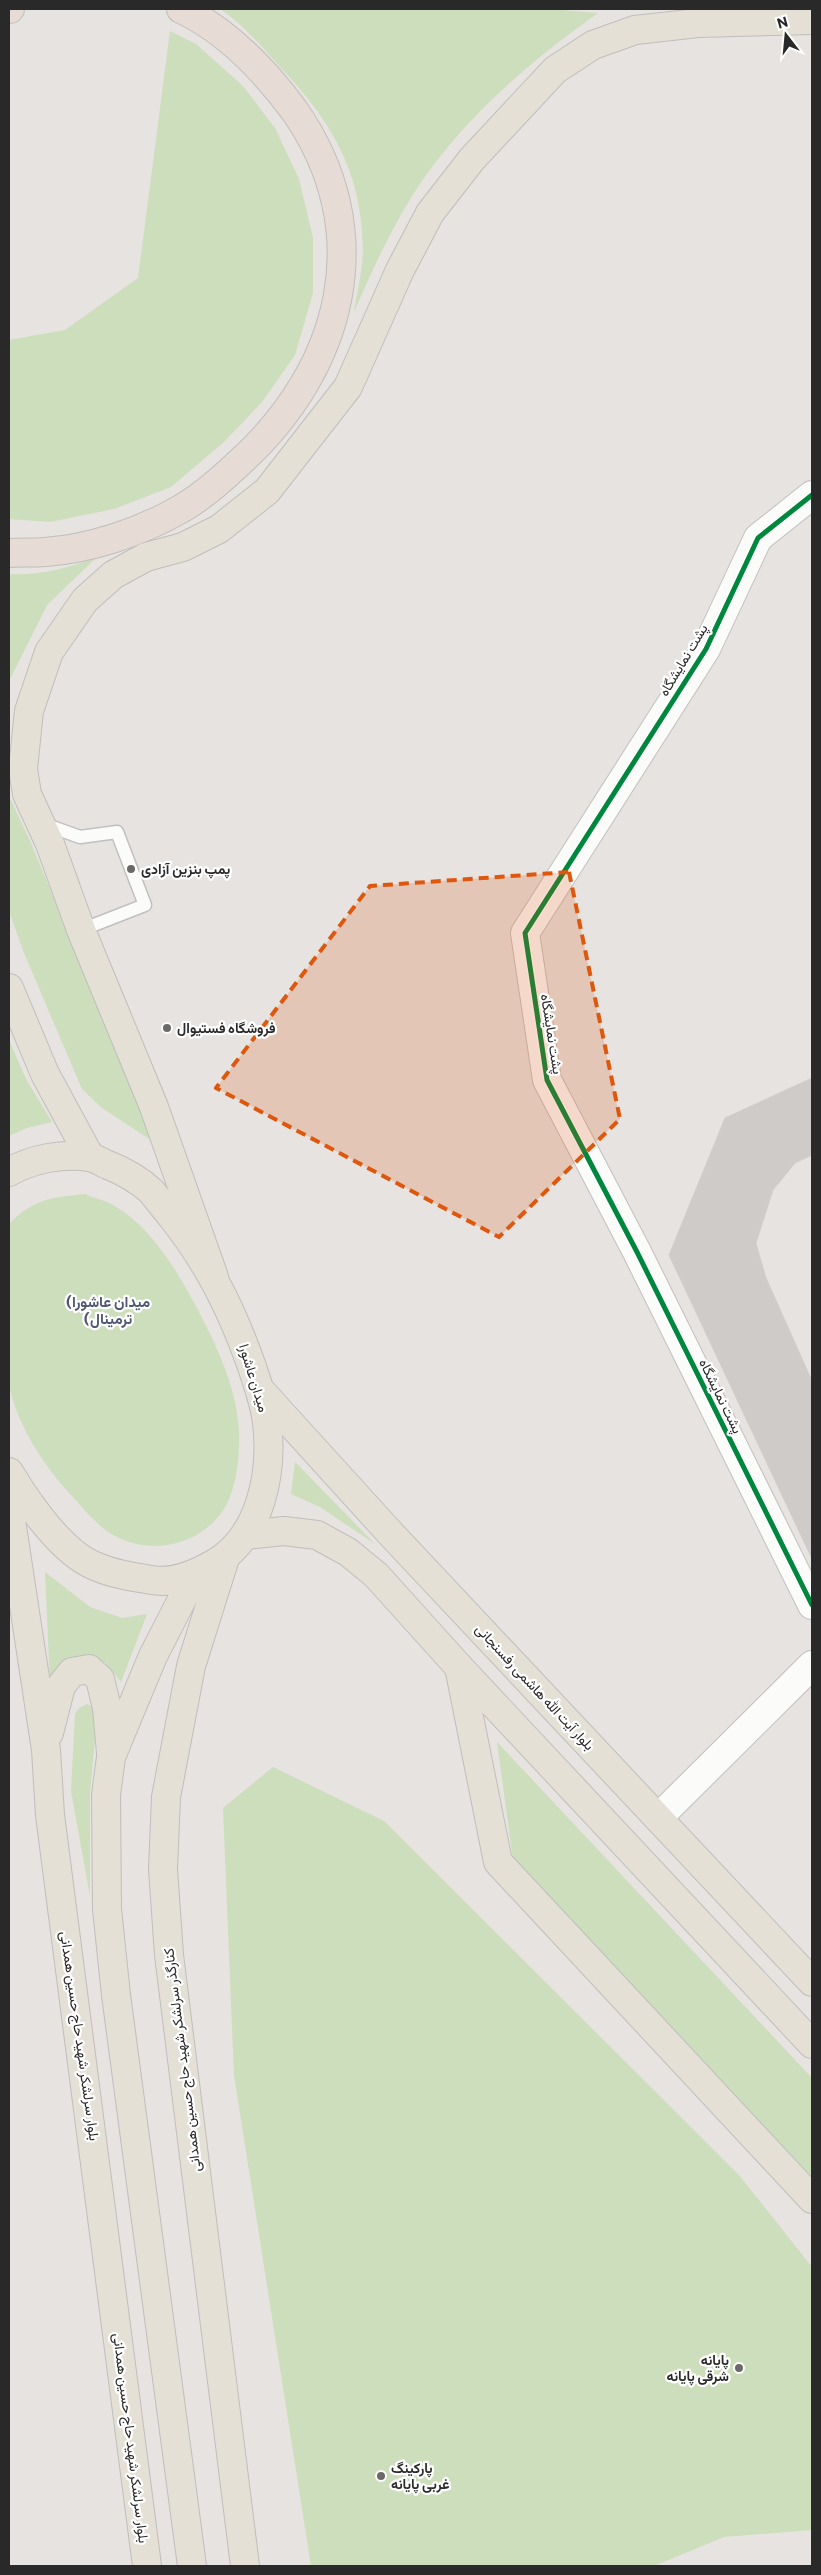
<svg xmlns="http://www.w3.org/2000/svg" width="821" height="2575" viewBox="0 0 821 2575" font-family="Commissioner,Vazirmatn,sans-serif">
<rect width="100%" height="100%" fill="#e6e3e0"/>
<g fill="#ccdebc">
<path d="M220,9H550L598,13C541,54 487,98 443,153C404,200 378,257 354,312C357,292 363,269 363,248C361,170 332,122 280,67C261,46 243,24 220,9Z"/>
<path d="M170,31L196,44L243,86L275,128L299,179L313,238V293L295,355L262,402L224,442L171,487L114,509L50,522L9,519V340L65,330L138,278Z"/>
<path d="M96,558L47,605L9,681V574C40,576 67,568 96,558Z"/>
<path d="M9,796L31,843L154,1142L102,1108L82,1089L24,953L9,911Z"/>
<path d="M9,1040L26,1079L52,1122L27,1128L9,1136Z"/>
<path d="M85,1194C94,1198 105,1200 113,1205C153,1228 179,1274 200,1314C219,1351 236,1388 239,1430C240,1454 237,1488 224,1509C201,1545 152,1556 115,1536C98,1527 84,1509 72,1496C44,1466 20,1429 10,1390C6,1376 9,1358 9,1343C9,1303 9,1264 9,1224C33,1199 53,1197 85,1194Z"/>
<path d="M295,1462L375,1544L320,1507L291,1494Z"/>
<path d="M45,1572L90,1607L122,1618L147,1614L121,1682L105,1662L95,1659L50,1682Z"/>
<path d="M87,1704L95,1709L97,1717L90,1793V1896L71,1791L75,1714L79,1708Z"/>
<path d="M497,1742L812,2078V2181L513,1860Z"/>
<path d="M273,1767L384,1821L739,2175L812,2267V2530L724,2537L654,2566H311L234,2075L223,1808Z"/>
</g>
<path fill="#cecbc9" stroke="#d1cfcc" d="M812,1078V1155L795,1163L773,1190L756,1243L766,1278L812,1381V1559L669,1255L725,1118Z"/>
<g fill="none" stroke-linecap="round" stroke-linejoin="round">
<g stroke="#c1c0c0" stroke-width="15">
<path id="lane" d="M44,824L80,837L117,832L145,905L81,930"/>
</g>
<g stroke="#c1c0c0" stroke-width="30">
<g id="secondary">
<path d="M812,495L758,538L706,649L525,933L547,1080L637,1252L812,1605"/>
<path d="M658,1818L812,1665"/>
</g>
</g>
<g stroke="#bfbebd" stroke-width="30">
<g id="primary">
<path d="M9,988L45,1074L90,1157"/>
<path d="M9,1172C32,1159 62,1153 89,1157C96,1158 102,1163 108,1165C123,1171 139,1180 151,1191C158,1199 165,1209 172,1217C209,1264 232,1310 252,1367C258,1385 265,1404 267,1423C273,1472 261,1536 215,1563C196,1574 174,1584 152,1580C133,1577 113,1574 95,1566C62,1553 27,1502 9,1472"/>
<path d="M214,1277L154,1107L81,930L50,844L27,794L23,769L29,711L49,652L85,600L113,575L146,557L183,547L219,529L267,491L348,387L400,270L430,213L472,159L555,70L593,45L635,30L698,23L812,20"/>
<path d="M261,1391L391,1534L812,1982"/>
<path d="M9,1507L46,1750L50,1815L147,2566"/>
<path d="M245,1535L284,1531L317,1535L348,1552L376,1575L459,1667L812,2044"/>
<path d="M225,1558L191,1666L166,1797L163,1869L169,1955L245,2566"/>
<path d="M459,1667L498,1862L812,2199"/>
<path d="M49,1733L61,1686L72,1672L89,1669L100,1679L107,1708L111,1753"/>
<path d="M192,2566L116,1995L107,1909L106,1795L111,1757L153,1656L194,1576"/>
</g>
</g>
<g stroke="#bfbebd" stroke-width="30">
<g id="highway">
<path d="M9,9H10"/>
<path d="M9,553C21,552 33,553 45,552C90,549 140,532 179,510C201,498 221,480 239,463C344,368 379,231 294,110C265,71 226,30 181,9"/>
</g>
</g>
<use href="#lane" stroke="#fbfbfa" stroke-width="12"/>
<use href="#secondary" stroke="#fbfbfa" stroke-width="28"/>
<use href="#primary" stroke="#e4e0d5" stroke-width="28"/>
<use href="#highway" stroke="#e6dbd5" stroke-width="28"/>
<g stroke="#fff" stroke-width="8">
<path id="cycleway" d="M812,495L758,538L706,649L525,933L547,1080L637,1252L812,1605"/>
</g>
<use href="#cycleway" stroke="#00873e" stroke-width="5"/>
</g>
<path fill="#de570d" fill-opacity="0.2" stroke="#de570d" stroke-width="4" stroke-dasharray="10 6" stroke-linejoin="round" d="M569,872L620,1119L499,1237L216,1088L370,886Z"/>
<g fill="#6b6a69" stroke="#fff" stroke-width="2">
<circle cx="131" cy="869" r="5"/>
<circle cx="167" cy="1028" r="5"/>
<circle cx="739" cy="2368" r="5"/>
<circle cx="381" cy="2476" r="5"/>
</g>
<g text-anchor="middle" stroke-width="4.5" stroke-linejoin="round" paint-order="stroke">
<g font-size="14" fill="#292929" stroke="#fff">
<text transform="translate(683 660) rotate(-59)" y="5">پشت نمایشگاه</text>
<text transform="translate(552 1034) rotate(81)" y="5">پشت نمایشگاه</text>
<text transform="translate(254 1378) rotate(73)" y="5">میدان عاشورا</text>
<text transform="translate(721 1396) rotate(64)" y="5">پشت نمایشگاه</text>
<text transform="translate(535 1687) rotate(47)" y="5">بلوار آیت الله هاشمی رفسنجانی</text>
<text transform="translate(80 2036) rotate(82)" y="5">بلوار سرلشکر شهید حاج حسین همدانی</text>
<text transform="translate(182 2060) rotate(-97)" y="5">کنارگذر سرلشکر شهید حاج حسین همدانی</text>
<text transform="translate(131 2438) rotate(83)" y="5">بلوار سرلشکر شهید حاج حسین همدانی</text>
</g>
<g font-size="14" font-weight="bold" fill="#292929" stroke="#fff" text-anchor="start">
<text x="141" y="874">پمپ بنزین آزادی</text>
<text x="177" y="1033">فروشگاه فستیوال</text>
<text x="729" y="2365" text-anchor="end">پایانه<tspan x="729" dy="16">شرقی پایانه</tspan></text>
<text x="391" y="2473">پارکینگ<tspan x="391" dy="16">غربی پایانه</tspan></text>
</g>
<g font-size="15" font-weight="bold" fill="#4f5774" stroke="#fff">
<text x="108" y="1307">(میدان عاشورا<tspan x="108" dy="17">(ترمینال</tspan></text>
</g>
</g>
<rect width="821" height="2575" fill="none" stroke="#292929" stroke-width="20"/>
<g transform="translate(786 35) rotate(344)" stroke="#ffffff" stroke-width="4" paint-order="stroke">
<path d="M0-4L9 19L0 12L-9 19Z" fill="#292929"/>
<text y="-8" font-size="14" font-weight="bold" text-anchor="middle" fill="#292929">N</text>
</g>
</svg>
